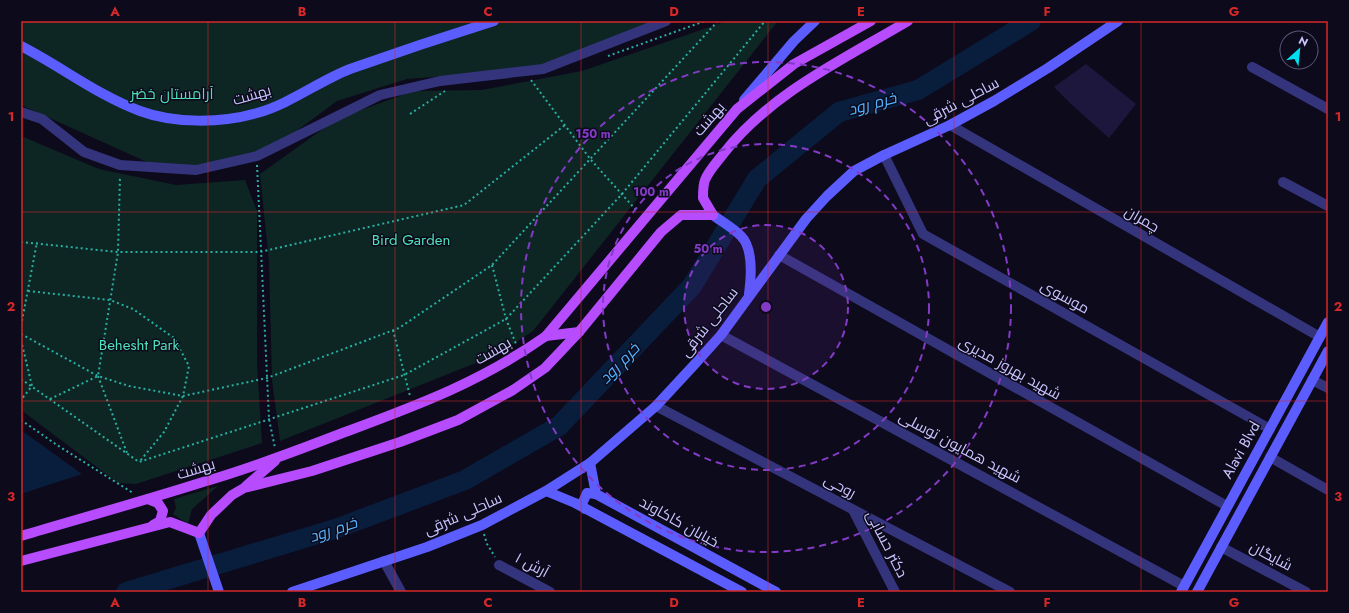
<svg xmlns="http://www.w3.org/2000/svg" width="1349" height="613" viewBox="0 0 1349 613" font-family="Jost,Cairo,sans-serif">
<rect width="100%" height="100%" fill="#0d0a1c"/>
<g fill="#0d2624">
<path d="M21,21H674L525,70L407,79L337,101L257,160L160,168L21,105Z"/>
<path d="M727,21H778L533,331L496,355L280,441L272,380L269,262L260,174L337,119L413,91L482,90L582,71Z"/>
<path d="M21,136L99,169L176,185L245,180L257,211V364L262,443L136,484L118,483L21,410Z"/>
<path d="M218,486L192,509L188,524L173,514L176,508L174,499Z"/>
</g>
<path fill="#091d3c" d="M21,430L82,474L21,494Z"/>
<g fill="none" stroke-linecap="round" stroke-linejoin="round">
<path stroke="#091d3c" stroke-width="20" d="M126,592L338,528L465,480L559,426L692,286L757,179L839,112L918,90L1031,21"/>
</g>
<path fill="#1d163d" d="M1086,64L1136,104L1109,138L1071,104L1054,87Z"/>
<g fill="none" stroke-linecap="round" stroke-linejoin="round">
<g stroke="#28b0a3" stroke-width="2" stroke-dasharray="2 3" stroke-linecap="butt">
<path d="M608,56L705,21"/>
<path d="M531,80L591,160L637,211"/>
<path d="M410,114L445,91"/>
<path d="M257,165L269,419L275,448"/>
<path d="M21,242L118,252H260L464,205L565,125"/>
<path d="M492,265L506,319L516,344"/>
<path d="M28,291L110,300L133,309L174,338L189,366L183,396L164,432L140,461"/>
<path d="M21,326L37,242"/>
<path d="M393,330L410,396"/>
<path d="M21,334L98,376L129,386L183,396L267,378L399,328L492,265L718,21"/>
<path d="M21,340L32,386L21,400"/>
<path d="M98,376L127,453"/>
<path d="M21,379L139,462L404,375L506,319L622,194L765,21"/>
<path d="M50,399L98,376L118,252L120,176"/>
<path d="M21,420L57,445L133,493"/>
<path d="M484,534L487,544L495,557"/>
</g>
<g stroke="#34347c" stroke-width="10">
<path d="M1252,67L1328,109"/>
<path d="M21,112L42,119L84,152L120,165L196,170L257,156L380,95L440,81L543,69L666,21"/>
<path d="M950,125L1320,337"/>
<path d="M884,155L923,234L1270,429"/>
<path d="M1283,182L1328,206"/>
<path d="M779,255L1227,506"/>
<path d="M721,335L1184,586"/>
<path d="M1312,380L1328,388"/>
<path d="M656,406L1010,592"/>
<path d="M1270,457L1328,490"/>
<path d="M853,510L895,592"/>
<path d="M1221,547L1306,592"/>
<path d="M384,561L401,592"/>
<path d="M499,565L550,592"/>
</g>
<g stroke="#5c5dff" stroke-width="10">
<path d="M21,46C62,67 97,95 140,111C175,124 222,123 257,113C290,104 319,81 350,69C398,52 446,36 494,21"/>
<path d="M744,100L794,41L815,21"/>
<path d="M713,215C722,222 733,228 741,236C754,249 751,279 749,294"/>
<path d="M590,463L596,494L776,592"/>
<path d="M546,491L575,503L742,592"/>
<path d="M585,509L582,504L587,493L596,494"/>
<path d="M199,533L219,592"/>
<path d="M292,592L427,547L482,525L546,491L590,463L656,406L694,365L721,335L806,219L827,196L854,171L884,155L950,125L994,101L1048,68L1118,21"/>
<path d="M1181,592L1328,322"/>
<path d="M1197,592L1328,351"/>
</g>
<g stroke="#b74cff" stroke-width="10">
<path d="M713,215L703,198C703,192 703,185 705,180C709,170 718,161 724,153C771,93 844,59 908,21"/>
<path d="M546,336L579,332"/>
<path d="M246,486L275,461"/>
<path d="M148,499L158,503L163,511L160,521L153,525"/>
<path d="M21,536C82,518 143,501 203,482C253,468 300,449 348,431C421,404 482,381 546,336L737,109L794,64L871,21"/>
<path d="M21,561L170,522L199,533L211,515L232,495L244,488L312,471L400,442L458,420L513,390L545,368L579,332L661,232L681,215H713"/>
</g>
</g>
<path fill="none" stroke="#d62828" stroke-width="1" stroke-opacity="0.55" d="M208,21V592M395,21V592M581,21V592M768,21V592M954,21V592M1141,21V592M21,212H1328M21,401H1328"/>
<circle cx="766" cy="307" r="82" fill="#833bc5" fill-opacity=".12"/>
<g fill="none" stroke="#833bc5" stroke-width="2" stroke-dasharray="7 5">
<circle cx="766" cy="307" r="82"/>
<circle cx="766" cy="307" r="163"/>
<circle cx="766" cy="307" r="245"/>
</g>
<g text-anchor="middle" stroke-width="3" stroke-linejoin="round" paint-order="stroke">
<g font-size="15" fill="#4fe1b8" stroke="#0d0a1c">
<text x="172" y="99">آرامستان خضر</text>
<text x="411" y="245">Bird Garden</text>
<text x="139" y="350">Behesht Park</text>
</g>
<g font-size="15" fill="#cac5ff" stroke="#0d0a1c">
<text transform="translate(252 95) rotate(-16)" y="5">بهشت</text>
<text transform="translate(961 101) rotate(-28)" y="5">ساحلی شرقی</text>
<text transform="translate(709 119) rotate(-49)" y="5">بهشت</text>
<text transform="translate(1142 219) rotate(30)" y="5">چمران</text>
<text transform="translate(1065 297) rotate(29)" y="5">موسوی</text>
<text transform="translate(709 322) rotate(-52)" y="5">ساحلی شرقی</text>
<text transform="translate(493 351) rotate(-30)" y="5">بهشت</text>
<text transform="translate(1010 368) rotate(29)" y="5">شهید بهروز مدیری</text>
<text transform="translate(960 447) rotate(28)" y="5">شهید همایون توسلی</text>
<text transform="translate(1241 450) rotate(-61)" y="5">Alavi Blvd</text>
<text transform="translate(196 469) rotate(-17)" y="5">بهشت</text>
<text transform="translate(840 486) rotate(28)" y="5">روحی</text>
<text transform="translate(463 514) rotate(-24)" y="5">ساحلی شرقی</text>
<text transform="translate(679 522) rotate(29)" y="5">خیابان کاکاوند</text>
<text transform="translate(887 544) rotate(63)" y="5">دکتر حسابی</text>
<text transform="translate(1271 556) rotate(28)" y="5">شایگان</text>
<text transform="translate(532 565) rotate(28)" y="5">آرش ۱</text>
</g>
<g font-size="16" font-style="italic" fill="#53b4ff" stroke="#0d0a1c">
<text transform="translate(872 103) rotate(-15)" y="6">خرم رود</text>
<text transform="translate(619 363) rotate(-46)" y="6">خرم رود</text>
<text transform="translate(333 529) rotate(-18)" y="6">خرم رود</text>
</g>
</g>
<circle cx="766" cy="307" r="6" fill="#833bc5" stroke="#0d0a1c" stroke-width="2"/>
<g font-size="12" text-anchor="middle" font-weight="bold" fill="#833bc5" stroke="#0d0a1c" stroke-width="3" stroke-linejoin="round" paint-order="stroke">
<text x="593" y="138">150 m</text>
<text x="651" y="196">100 m</text>
<text x="708" y="253">50 m</text>
</g>
<rect width="1349" height="613" fill="none" stroke="#0d0a1c" stroke-width="44"/>
<g transform="translate(1299 50) rotate(27)"><circle r="19" fill="#0d0a1c" stroke="#595577"/>
<path d="M0-3L7 15L0 10L-7 15Z" fill="#00dff0"/>
<text y="-6" font-size="11" font-weight="bold" text-anchor="middle" fill="#cac5ff">N</text>
</g>
<rect x="22" y="22" width="1305" height="569" fill="none" stroke="#d62828" stroke-width="1.5"/>
<g font-size="13" text-anchor="middle" font-weight="bold" fill="#d62828">
<text x="115" y="16">A</text>
<text x="302" y="16">B</text>
<text x="488" y="16">C</text>
<text x="674" y="16">D</text>
<text x="861" y="16">E</text>
<text x="1047" y="16">F</text>
<text x="1234" y="16">G</text>
<text x="11" y="121">1</text>
<text x="1338" y="121">1</text>
<text x="11" y="311">2</text>
<text x="1338" y="311">2</text>
<text x="11" y="501">3</text>
<text x="1338" y="501">3</text>
<text x="115" y="607">A</text>
<text x="302" y="607">B</text>
<text x="488" y="607">C</text>
<text x="674" y="607">D</text>
<text x="861" y="607">E</text>
<text x="1047" y="607">F</text>
<text x="1234" y="607">G</text>
</g>
</svg>
